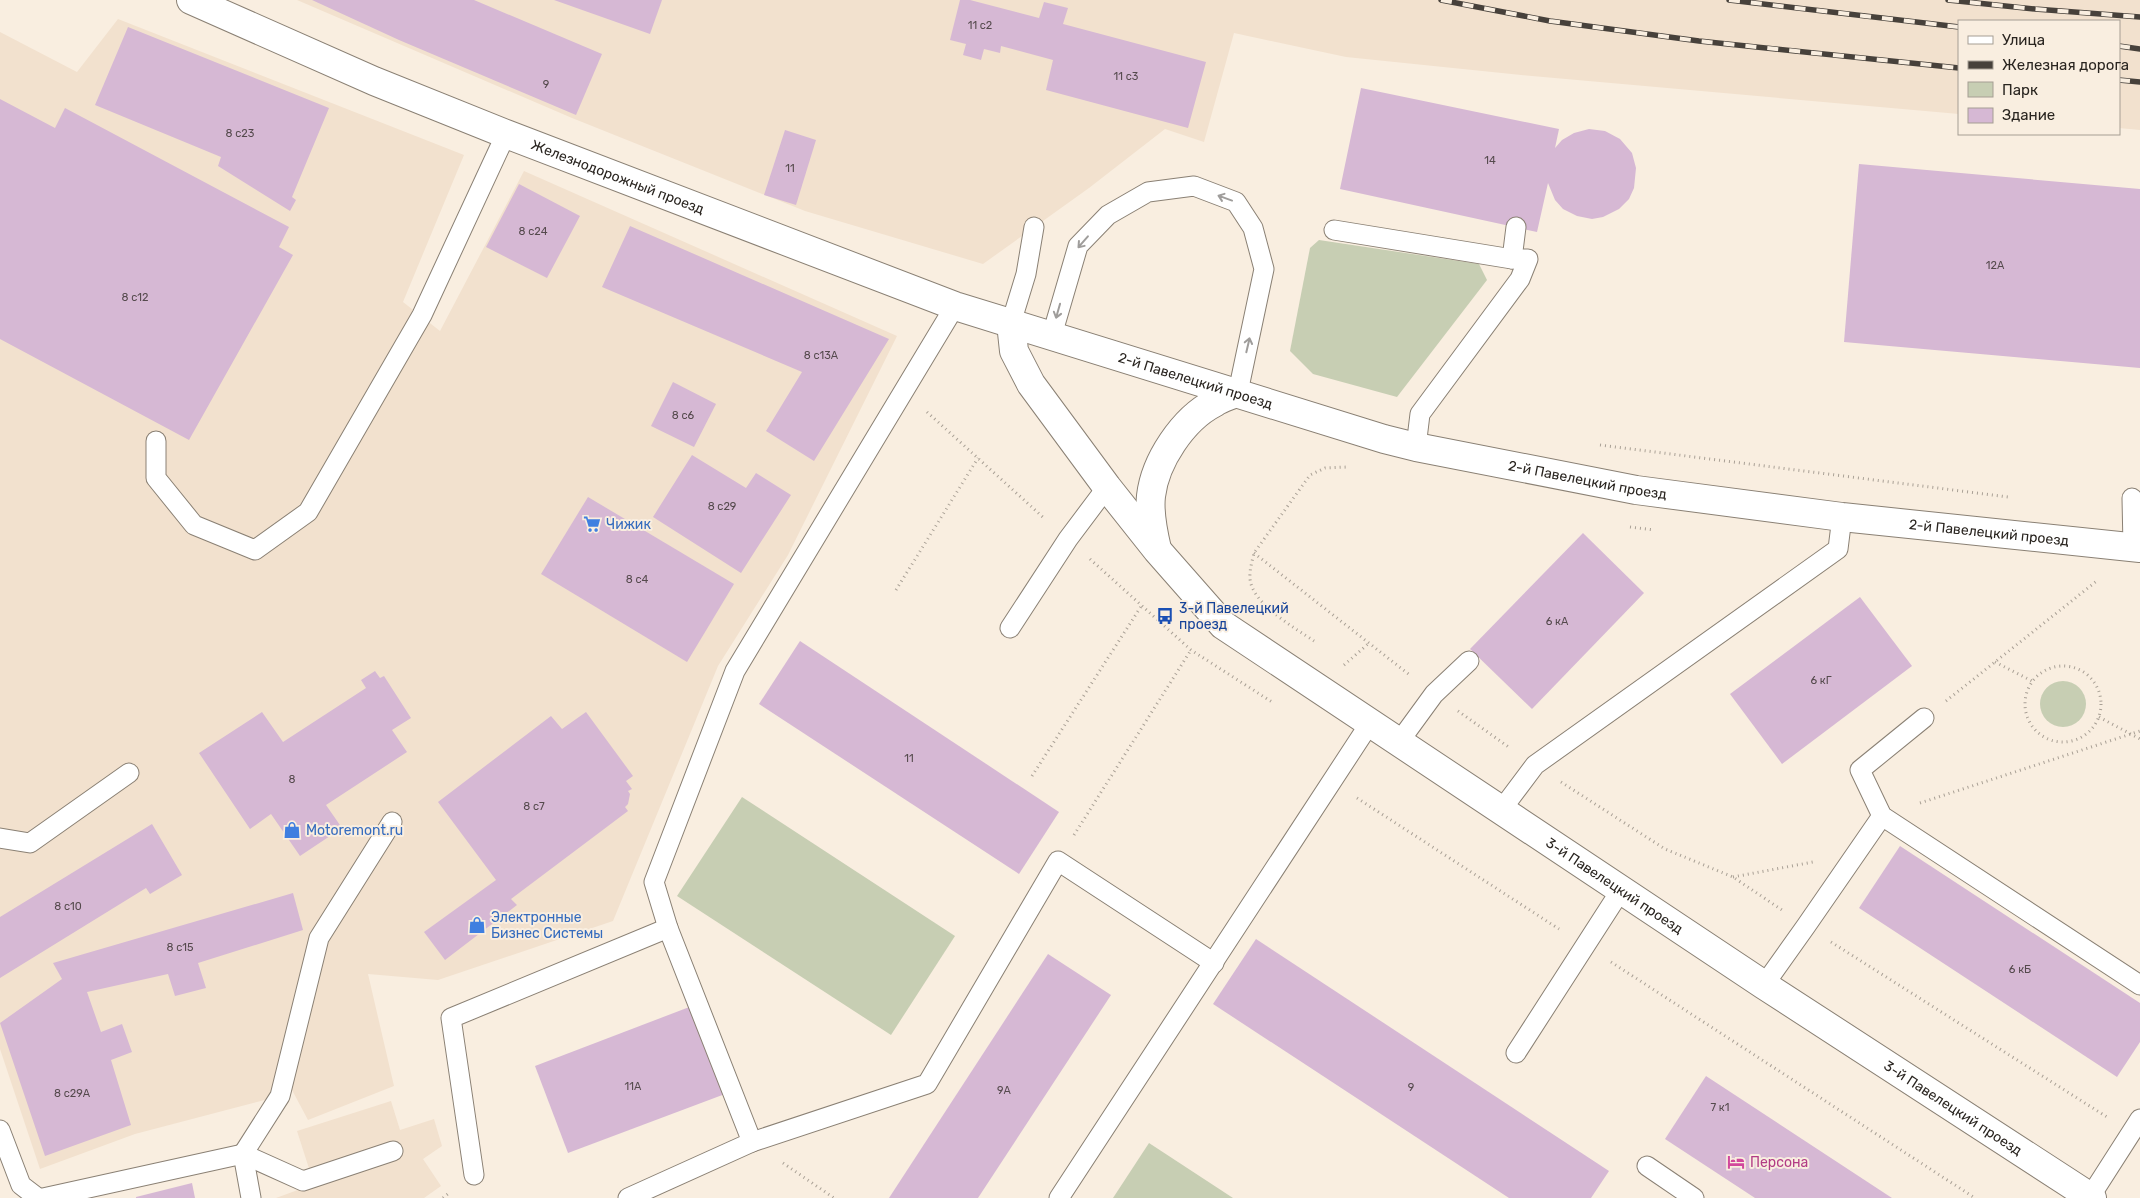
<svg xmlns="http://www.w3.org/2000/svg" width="2140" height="1198" viewBox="0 0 2140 1198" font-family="Rubik,sans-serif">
<rect width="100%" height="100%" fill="#f9eee0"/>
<g fill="#f2e1ce">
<path d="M297,0H2140V130L2119,128V21H1959V114L1532,76L1346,57L1234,33L1204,142L1165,129L1089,188L983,264L805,211L572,118Z"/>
<path d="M118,19L464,155L403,302L440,331L524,171L897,336L788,555L718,666L613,921L438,980L368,974L394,1086L308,1120L292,1090L280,1096L135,1134L40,1169L0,1049V32L77,72Z"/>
<path d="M391,1101L400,1130L434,1119L442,1146L423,1159L441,1186L424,1198H276L314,1184L297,1131Z"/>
</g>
<g fill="#c7ceb3">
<path d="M1319,240L1479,264L1487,280L1397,397L1313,374L1290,351L1310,248Z"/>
<circle cx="2063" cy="704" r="23"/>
<path d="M742,797L955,936L891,1035L677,896Z"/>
<path d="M1149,1143L1233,1198H1113Z"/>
</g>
<g fill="#d6b8d4">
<path d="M312,0H474L602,54L576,115L399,40Z"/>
<path d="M554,0H662L650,34Z"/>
<path d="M960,0H970L1039,18L1044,2L1068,8L1063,24L1206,62L1188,128L1046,90L1053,60L1001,46L1000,53L984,49L981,60L963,55L966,44L950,40Z"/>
<path d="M128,27L329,108L292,197L296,200L290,211L218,166L221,157L95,105Z"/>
<path d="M1361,88L1559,129L1555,148L1562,140L1574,133L1589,129L1605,131L1620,139L1632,153L1636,168L1634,188L1629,199L1619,209L1603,217L1592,219L1577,216L1563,209L1555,200L1548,183L1537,232L1340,189Z"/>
<path d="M0,99L55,128L65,108L289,227L279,247L293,255L189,440L0,339Z"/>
<path d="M785,130L816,140L796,205L764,195Z"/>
<path d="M1859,164L2140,189V368L1844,342Z"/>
<path d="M519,184L580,216L547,278L486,247Z"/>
<path d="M630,226L889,339L814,461L766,431L802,372L602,287Z"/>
<path d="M673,382L716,404L694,447L651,426Z"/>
<path d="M692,455L746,488L756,473L791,495L741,573L653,517Z"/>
<path d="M588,497L734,584L687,662L541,574Z"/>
<path d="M1583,533L1644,593L1532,709L1470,649Z"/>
<path d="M1860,597L1912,666L1782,764L1730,694Z"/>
<path d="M800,641L1059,812L1019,874L759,704Z"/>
<path d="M375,671L380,678L384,676L411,718L392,730L407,752L326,805L342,828L300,856L271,814L250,829L199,753L262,712L283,742L366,688L361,680Z"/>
<path d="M586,712L633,776L626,781L632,789L628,791L630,794L628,804L625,807L628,811L511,899L517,905L445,960L424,932L496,880L438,802L551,716L562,729Z"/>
<path d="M152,824L182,875L150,894L146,888L0,978V917Z"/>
<path d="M1900,846L2140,1003V1042L2117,1077L1859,908Z"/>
<path d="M293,893L303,930L198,963L206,988L175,996L168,974L87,992L101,1032L122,1024L132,1052L111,1060L131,1125L45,1156L0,1023L62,979L53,963Z"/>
<path d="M1256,939L1609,1171L1591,1198H1509L1213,1004Z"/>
<path d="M1048,954L1111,995L978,1198H889Z"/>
<path d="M692,1006L725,1094L568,1153L535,1066Z"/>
<path d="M1706,1076L1892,1198H1755L1665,1139Z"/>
<path d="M192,1183L195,1198H136V1197Z"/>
</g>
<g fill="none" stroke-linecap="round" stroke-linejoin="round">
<g stroke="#8a8074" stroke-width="21">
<g id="service">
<path d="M1334,230L1512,259H1528L1520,279L1420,414L1416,447"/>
<path d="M1512,259L1516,227"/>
<path d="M1011,323L1026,274L1034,227"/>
<path d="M1052,335L1078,246L1108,215L1148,192L1194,186L1236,202L1253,228L1264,269L1238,392"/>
<path d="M156,441V478L194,525L255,550L308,512L422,315L506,134"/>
<path d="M2132,498L2133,547"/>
<path d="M1010,628L1068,539L1107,487"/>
<path d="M1924,718L1860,770L1882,816L2140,985"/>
<path d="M1399,742L1434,694L1469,661"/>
<path d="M1502,809L1535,765L1838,549L1842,517"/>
<path d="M0,838L30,843L129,773"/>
<path d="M1764,985L1806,926L1882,816"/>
<path d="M1516,1053L1621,890"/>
<path d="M0,1130L21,1185L38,1198"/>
<path d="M752,1142L927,1084L1058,861L1214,963"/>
<path d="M1647,1166L1694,1198"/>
<path d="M474,1175L451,1018L668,928"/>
<path d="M2090,1197L2140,1119"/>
<path d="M43,1198L243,1154L303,1181L393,1151"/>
<path d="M251,1198L243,1154L280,1096L319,938L392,822"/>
<path d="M628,1198L752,1142L668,928L654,882L735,671L955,306"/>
<path d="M1059,1198L1370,723"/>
</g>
</g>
<g stroke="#8a8074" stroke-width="30">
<g id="minor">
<path id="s1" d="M191,0L374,81L506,134L955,306L1384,439L1416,447L1636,490L1842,517L2140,548"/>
<path id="s2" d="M1011,323L1014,351L1031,384L1107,487L1157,550L1223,625L1764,985L2092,1198"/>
<path d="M1157,549C1153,532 1149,513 1151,496C1155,461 1183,419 1214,403C1221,398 1230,396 1238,392"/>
</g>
</g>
<g stroke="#a9a095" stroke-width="3" stroke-dasharray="1 4" stroke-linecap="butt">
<path d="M927,412L1045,519"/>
<path d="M1600,445L2008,497"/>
<path d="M1630,527L1654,530"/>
<path d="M1254,553L1411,676"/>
<path d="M1090,559L1191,650L1272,702"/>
<path d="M896,590L978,458"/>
<path d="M1314,641C1295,628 1258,607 1251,584C1248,574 1252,562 1254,553L1310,475L1325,468L1348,467"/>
<path d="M1995,662L2032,681"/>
<path d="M1344,665L1368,644"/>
<circle cx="2063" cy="704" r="38"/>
<path d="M1946,701L2098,580"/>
<path d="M1458,711L1510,748"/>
<path d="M2099,717L2140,739"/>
<path d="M1032,776L1142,605"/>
<path d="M1561,782L1665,849L1733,877L1782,910"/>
<path d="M1357,798L1559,929"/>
<path d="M1920,803L2140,731"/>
<path d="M1074,835L1191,650"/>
<path d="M1733,877L1813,862"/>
<path d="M1831,942L2107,1117"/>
<path d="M1611,962L1975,1198"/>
<path d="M783,1163L834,1198"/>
<path d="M443,1198L450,1192"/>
</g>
<use href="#service" stroke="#fff" stroke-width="19"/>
<use href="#minor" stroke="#fff" stroke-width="28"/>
<g stroke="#47413b" stroke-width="5.5">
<g id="rail">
<path d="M1441,0L1550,21L1699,41L1959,68"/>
<path d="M1729,0L1959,27"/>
<path d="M1948,0L2035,9L2140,17"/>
<path d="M2119,46L2140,49"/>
<path d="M2119,80L2140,82"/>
</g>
</g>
<use href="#rail" stroke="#f9eee0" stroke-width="4" stroke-dasharray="11" stroke-linecap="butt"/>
</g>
<defs><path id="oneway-shaft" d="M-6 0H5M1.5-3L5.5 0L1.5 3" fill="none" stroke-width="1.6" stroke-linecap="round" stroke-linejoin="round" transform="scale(1.25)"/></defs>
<g stroke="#9f9d9b">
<use href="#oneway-shaft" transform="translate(1225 198) rotate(-160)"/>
<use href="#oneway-shaft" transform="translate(1083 242) rotate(131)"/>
<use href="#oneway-shaft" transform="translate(1058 311) rotate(106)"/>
<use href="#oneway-shaft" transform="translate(1248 345) rotate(-77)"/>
</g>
<defs>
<g id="supermarket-bare" transform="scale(1.35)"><path d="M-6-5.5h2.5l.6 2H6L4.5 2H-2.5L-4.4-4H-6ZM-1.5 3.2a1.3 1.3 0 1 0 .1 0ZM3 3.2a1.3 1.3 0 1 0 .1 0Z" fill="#3f7fe0" stroke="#f9eee0" stroke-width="2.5" paint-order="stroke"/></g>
<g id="bus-bare" transform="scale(1.35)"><path d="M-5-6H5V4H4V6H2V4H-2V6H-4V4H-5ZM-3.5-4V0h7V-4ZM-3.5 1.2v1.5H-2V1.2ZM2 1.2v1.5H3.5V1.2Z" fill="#1a4fb4" stroke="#f9eee0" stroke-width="2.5" paint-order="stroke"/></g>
<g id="shop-bare" transform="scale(1.35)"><path d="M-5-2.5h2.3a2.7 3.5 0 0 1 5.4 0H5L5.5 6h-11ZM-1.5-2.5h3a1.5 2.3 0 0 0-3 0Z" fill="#3f7fe0" stroke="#f9eee0" stroke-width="2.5" paint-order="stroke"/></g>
<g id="hotel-bare" transform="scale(1.35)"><path d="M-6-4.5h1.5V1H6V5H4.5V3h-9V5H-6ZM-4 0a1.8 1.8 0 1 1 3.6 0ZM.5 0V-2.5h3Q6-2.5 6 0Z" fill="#d1479c" stroke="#f9eee0" stroke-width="2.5" paint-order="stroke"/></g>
</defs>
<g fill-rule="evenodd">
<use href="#supermarket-bare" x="592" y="524"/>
<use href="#bus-bare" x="1165" y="616"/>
<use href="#shop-bare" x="292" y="830"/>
<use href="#shop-bare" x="477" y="925"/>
<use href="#hotel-bare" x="1736" y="1162"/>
</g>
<g text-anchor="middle" stroke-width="4" stroke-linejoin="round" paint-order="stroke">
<g font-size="11" fill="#554a4d">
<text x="980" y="29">11 с2</text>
<text x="1126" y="80">11 с3</text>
<text x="546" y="88">9</text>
<text x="240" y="137">8 с23</text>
<text x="1490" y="164">14</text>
<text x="790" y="172">11</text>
<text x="533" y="235">8 с24</text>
<text x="1995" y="269">12А</text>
<text x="135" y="301">8 с12</text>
<text x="821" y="359">8 с13А</text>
<text x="683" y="419">8 с6</text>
<text x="722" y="510">8 с29</text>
<text x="637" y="583">8 с4</text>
<text x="1557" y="625">6 кА</text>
<text x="1821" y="684">6 кГ</text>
<text x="909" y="762">11</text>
<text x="292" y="783">8</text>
<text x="534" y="810">8 с7</text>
<text x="68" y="910">8 с10</text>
<text x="180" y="951">8 с15</text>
<text x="2020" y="973">6 кБ</text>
<text x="633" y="1090">11А</text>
<text x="1411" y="1091">9</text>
<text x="1004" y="1094">9А</text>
<text x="72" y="1097">8 с29А</text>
<text x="1720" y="1111">7 к1</text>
</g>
<g font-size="14" fill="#2a2520" stroke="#f9eee0">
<text dy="5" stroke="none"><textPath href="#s1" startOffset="462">Железнодорожный проезд</textPath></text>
<text dy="5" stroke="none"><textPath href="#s1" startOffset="1075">2-й Павелецкий проезд</textPath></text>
<text dy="5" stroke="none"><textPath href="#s1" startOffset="1480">2-й Павелецкий проезд</textPath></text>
<text dy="5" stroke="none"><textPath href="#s1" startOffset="1885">2-й Павелецкий проезд</textPath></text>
<text dy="5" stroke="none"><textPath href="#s2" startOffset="844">3-й Павелецкий проезд</textPath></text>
<text dy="5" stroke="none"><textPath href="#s2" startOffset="1249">3-й Павелецкий проезд</textPath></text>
</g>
<g font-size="14" fill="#366cbe" stroke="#f9eee0" text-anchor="start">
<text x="606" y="529">Чижик</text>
<text x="306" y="835">Motoremont.ru</text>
<text x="491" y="922">Электронные<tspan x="491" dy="16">Бизнес Системы</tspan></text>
</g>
<g font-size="14" fill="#164399" stroke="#f9eee0" text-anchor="start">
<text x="1179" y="613">3-й Павелецкий<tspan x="1179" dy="16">проезд</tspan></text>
</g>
<g font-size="14" fill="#b23c85" stroke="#f9eee0" text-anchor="start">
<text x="1750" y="1167">Персона</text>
</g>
</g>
<rect x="1958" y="20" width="162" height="115" fill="#f9eee0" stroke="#a69e93"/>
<rect x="1968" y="36" width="25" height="8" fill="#ffffff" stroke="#a69e93"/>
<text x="2002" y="45" font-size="15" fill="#2a2520">Улица</text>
<rect x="1968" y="61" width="25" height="8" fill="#47413b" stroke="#a69e93"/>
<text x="2002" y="70" font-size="15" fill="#2a2520">Железная дорога</text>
<rect x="1968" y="82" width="25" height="15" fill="#c7ceb3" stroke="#a69e93"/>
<text x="2002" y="95" font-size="15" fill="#2a2520">Парк</text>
<rect x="1968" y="108" width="25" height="15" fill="#d6b8d4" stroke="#a69e93"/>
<text x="2002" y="120" font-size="15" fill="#2a2520">Здание</text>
</svg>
